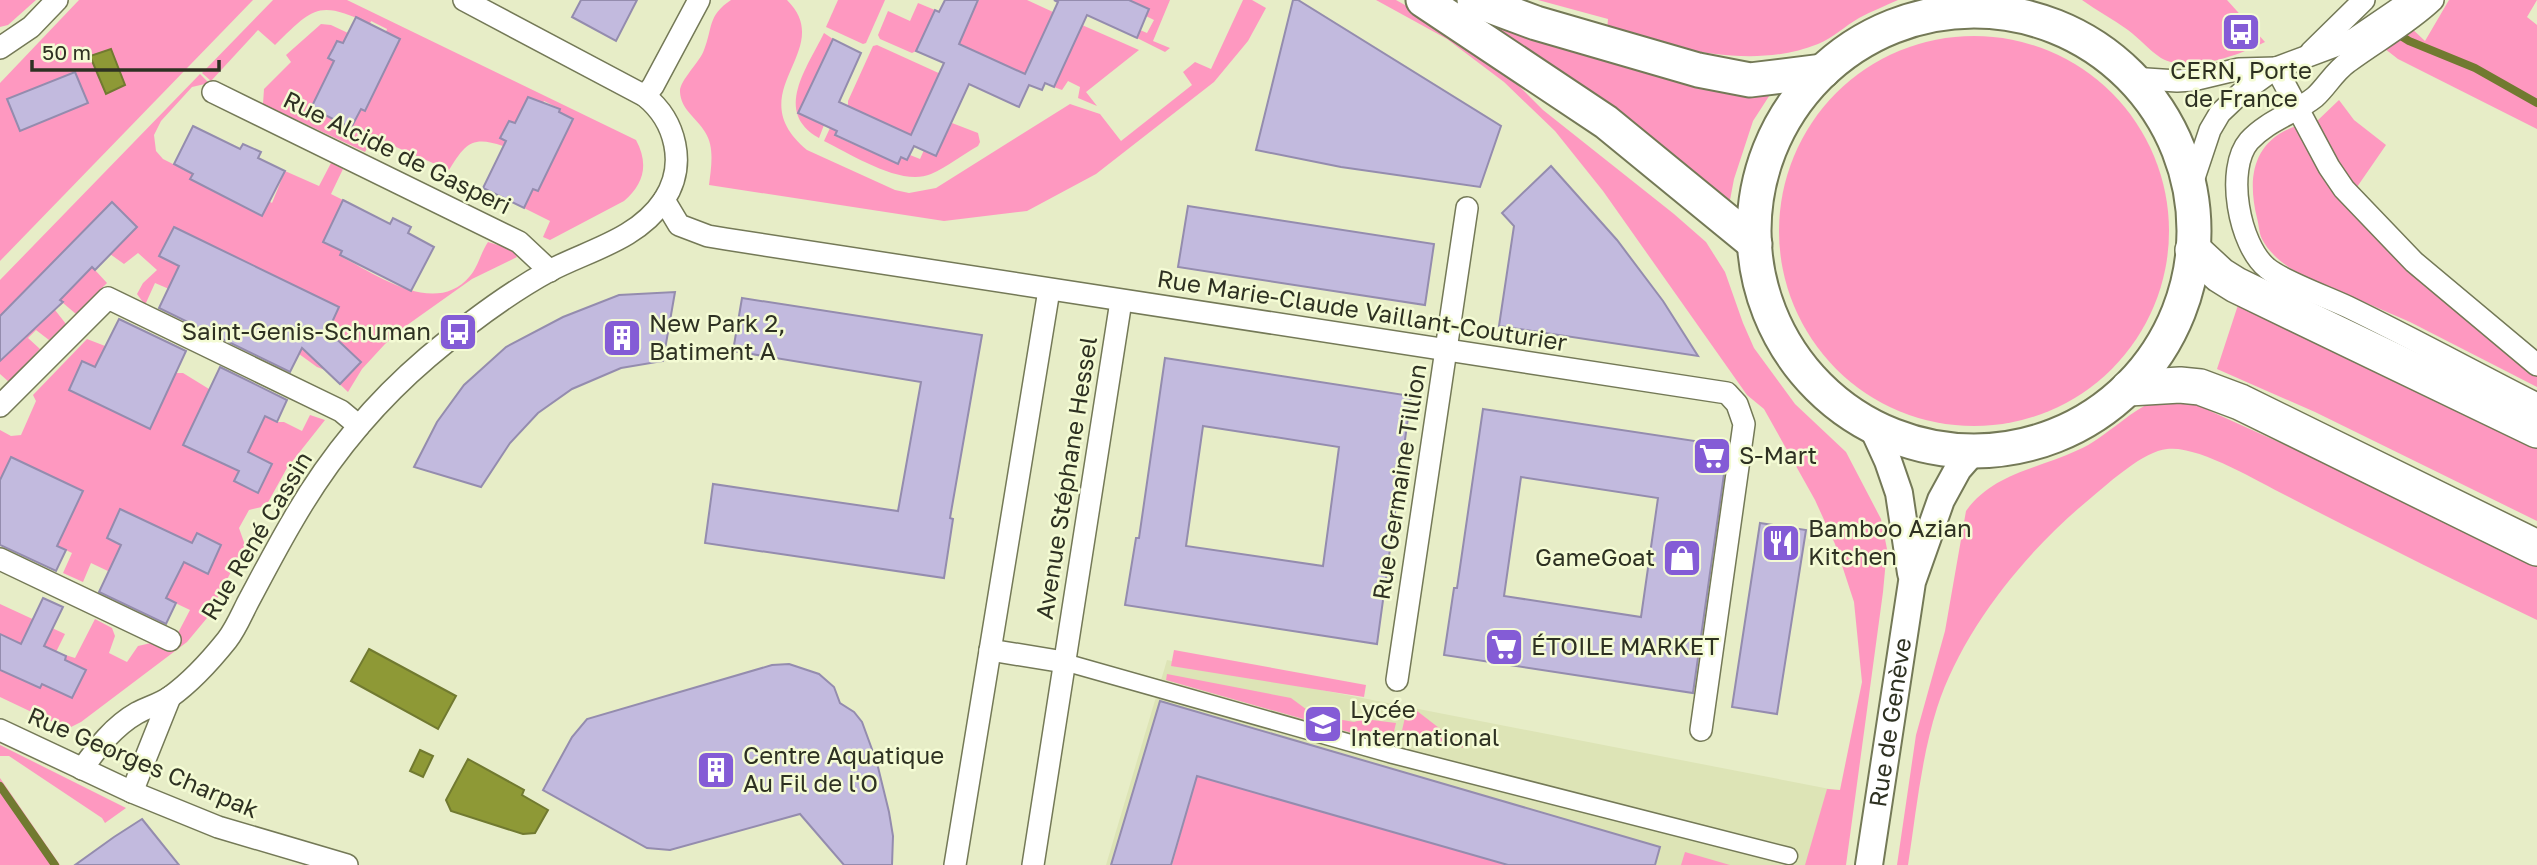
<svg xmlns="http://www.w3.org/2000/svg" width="2537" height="865" viewBox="0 0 2537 865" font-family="'Golos Text',sans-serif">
<rect width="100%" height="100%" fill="#e7edc7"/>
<path fill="#dde4b6" d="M1167,660L1840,791L1834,865H1106Z"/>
<g fill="#fe98c0">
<path d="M0,0H36L8,25L0,27Z"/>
<path d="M79,0H253L0,261V83Z"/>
<path d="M273,0H347L636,140C649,164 644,184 624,201L550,240L543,237L550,221L524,208L533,189L538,190L573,119L559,112L560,109L544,101L542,104L528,97L515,123L509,121L500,138L506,141L503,146C472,135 465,144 449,170L373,137L365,152L263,104L264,89L291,62L286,55L321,24L331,25L348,33L343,43L337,41L329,58L334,61L311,108L351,128L361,109L366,110L400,39L386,32L387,29L371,21L370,24C318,0 314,7 275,45L258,30L211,81L202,73Z"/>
<path d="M731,0H787C838,51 737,91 807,150L895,190L909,193L936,188L1070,104L1100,114L1121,141L1192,85L1183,72L1195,62L1211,69L1243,0H1252L1266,8L1248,41L1214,82L1096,174L1027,211L944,221L709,185C711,168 715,147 705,132C697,118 681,110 680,92C679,81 700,62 704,50C713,28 707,16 731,0Z"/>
<path d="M838,0H885L866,43L863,44L826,27Z"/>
<path d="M979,0H1027L1053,12L1025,74L958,43Z"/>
<path d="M1129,0H1170L1153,41L1170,48L1165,52L1137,38L1140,30L1147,33L1154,20L1146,16L1149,9Z"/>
<path d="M1376,0H1396L1435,22L1515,82L1543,110L1674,214L1706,242L1725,272L1743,323L1754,348L1795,404L1846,452L1881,519L1887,549L1883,592L1846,865H1805L1827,789L1840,790L1862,682L1854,602L1835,544L1815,500L1764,409L1747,395L1603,191L1555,131L1504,82L1447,39Z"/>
<path d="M1538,0H1898C1885,6 1872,11 1859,18C1845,26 1833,38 1818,44C1751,71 1673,47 1607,31L1608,19Z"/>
<path d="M2082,0H2227L2265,42C2240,55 2188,74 2161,58C2149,50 2139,38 2128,30C2113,19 2097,11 2082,0Z"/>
<path d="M2449,0H2537L2527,17L2537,25V129L2398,59L2380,45L2409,26L2425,41Z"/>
<path d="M1454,2L1531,31L1773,90L1753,121L1734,179L1730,200L1599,98Z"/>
<path d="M918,3L935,10L916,51L912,53L880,39L878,35L888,11L910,21Z"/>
<path d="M1082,25L1139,50L1086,92L1097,106L1078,98L1080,87L1068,81L1062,90L1054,87Z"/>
<path d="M824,33L833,39L799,113L824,125L819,138C773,112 807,68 824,33Z"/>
<circle cx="1974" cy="231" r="195"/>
<path d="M877,45L943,75L911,135L848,106V101L873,46Z"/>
<path d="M200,74L209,83L192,87L161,121L154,135L156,151L163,159L193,174L191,179L261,216L269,201L272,203L285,171L319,186L331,163L343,169L331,194L343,200L323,242L342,251L340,256C376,274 435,318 470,276C478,267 481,252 488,242L511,249L517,257L472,279L410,323L385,344L362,369L348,392L325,370L317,367L299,354L169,289L155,283L145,305L137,294L143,283L157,270L138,253L124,264L110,254L95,270L107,283L76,314L63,303L55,310L66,324L49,340L36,330L28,338L40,349L9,382L0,374V280Z"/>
<path d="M2339,100L2354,120L2386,145L2357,187L2339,165L2316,122Z"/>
<path d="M952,123L978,133L980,142L978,146C962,155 947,167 931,174C901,187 851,154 824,141L830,128L837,131L835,136L898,164L901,157L907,160L910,155L920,159L924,150L936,156Z"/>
<path d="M2296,126L2442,298L2537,376V387L2410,322L2302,275C2287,267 2270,255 2262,239C2259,233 2259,225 2257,218C2247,177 2253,141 2296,126Z"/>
<path d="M2238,305L2344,350L2537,446V521L2315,412L2217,369Z"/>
<path d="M87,339L175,373H183L209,389L276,422H284L302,431L310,415L325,420L287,468L266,506L249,510L239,528L245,545L207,618L187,642L81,722L71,727L61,726L0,697V604L65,634L56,652L75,658L95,619L112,628L115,636L109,653L127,662L138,646L151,643L168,652L190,610L91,563L83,582L63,573L72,553L0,518V430L11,436L21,435L36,401L33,395Z"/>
<path d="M2188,397L2210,411L2343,471L2537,567V620C2486,595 2435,571 2384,545C2351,529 2318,512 2285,495C2257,481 2198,445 2167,449C2144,451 2110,482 2092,497C2027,550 1963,628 1937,708C1921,759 1916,813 1908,865H1897L1916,735L1945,631L1966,511C1993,473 2038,469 2078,450C2105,439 2135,405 2161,399C2169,397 2179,398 2188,397Z"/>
<path d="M1174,650L1366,685L1364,697L1171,666Z"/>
<path d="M1167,674L1291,698L1314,715L1354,722L1364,719L1396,723L1391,744L1166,680Z"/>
<path d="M1408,704L1465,748L1401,735Z"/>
<path d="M0,745L126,808L105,823L102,818L9,756H0Z"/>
<path d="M1197,776L1508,865H1172Z"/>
<path d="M0,778L60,865H0Z"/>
<path d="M1685,852L1730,865H1681Z"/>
</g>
<g fill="#8e9936" stroke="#717a30" stroke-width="2">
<path d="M111,49L125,85L106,94L90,56Z"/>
<path d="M369,649L456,696L438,729L351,681Z"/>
<path d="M420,750L433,756L423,777L410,771Z"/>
<path d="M468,759L524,790L522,795L548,810L535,833L523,834L451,811L446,800Z"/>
</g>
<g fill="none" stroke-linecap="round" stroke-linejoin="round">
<g stroke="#717a30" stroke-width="8">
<path d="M2401,36L2409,41L2475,68L2537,103"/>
<path d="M0,786L55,865"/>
</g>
</g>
<g fill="#c2bade" stroke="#948cae" stroke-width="2" fill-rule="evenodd">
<path d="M581,0H637L616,41L572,17Z"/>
<path d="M945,0H978L959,44L1025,74L1058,2L1054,0H1129L1149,9L1137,38L1087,15L1054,87L1045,83L1042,90L1029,85L1019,107L969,84L936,156L914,146L907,160L901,157L898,164L835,135L837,131L798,113L833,39L861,53L839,102L911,135L944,63L916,51L935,10L939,12Z"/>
<path d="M1293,0H1298L1501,126L1480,187L1341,167L1256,150Z"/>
<path d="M356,17L400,39L365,111L361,109L351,128L311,108L334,61L328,58L333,49L337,41L343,43Z"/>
<path d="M75,72L88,103L20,131L7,99Z"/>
<path d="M528,97L560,109L559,112L573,119L538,191L533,189L524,208L483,188L506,141L500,138L509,121L515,123Z"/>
<path d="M193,126L240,149L243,144L261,152L258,158L285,171L262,216L190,179L193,174L174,164Z"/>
<path d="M1551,166L1617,240L1663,301L1698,356L1499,326L1514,226L1502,213Z"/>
<path d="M343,200L390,224L393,218L411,227L408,233L434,247L411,291L340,255L342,251L323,242Z"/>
<path d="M112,202L137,227L95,270L92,267L60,300L63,302L0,361V316Z"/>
<path d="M1188,206L1434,244L1425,305L1178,267Z"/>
<path d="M174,227L339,307L328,331L361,362L340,384L302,348L290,372L159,308L179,266L159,256Z"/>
<path d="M675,292L663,361L621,368L572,389L538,413L510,443L481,487L414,467L437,422L464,385L506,347L563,317L619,295Z"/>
<path d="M742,298L982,335L950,518L953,519L944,578L705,543L713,484L898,511L921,382L733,351Z"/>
<path d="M119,319L186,351L150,429L69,390L82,361L95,367Z"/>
<path d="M1165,358L1411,396L1377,644L1125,605L1136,538H1139ZM1203,426L1339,447L1323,566L1186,546Z"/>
<path d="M220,367L287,400L277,422L265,416L248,452L272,464L258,493L234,481L239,471L183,445Z"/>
<path d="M1483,409L1728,446L1693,693L1444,655L1454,588H1457ZM1521,477L1658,498L1641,617L1504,596Z"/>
<path d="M11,457L83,491L57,546L66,550L56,571L0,545V480Z"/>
<path d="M120,509L192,543L197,533L221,545L208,574L184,562L166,598L176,603L166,624L99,592L121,545L107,538Z"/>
<path d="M1760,523L1806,530L1777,714L1732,707Z"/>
<path d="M43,598L63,607L44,646L66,656L65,660L86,670L72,698L42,684L40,688L0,670V634L21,644Z"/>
<path d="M789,664L819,674L834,687L840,703L854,712L862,722L877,763L889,812L893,836L892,865H844L800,814L670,850L647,848L543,790L572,737L587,719L772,665Z"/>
<path d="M1160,701L1660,847L1655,865H1508L1197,776L1171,865H1111Z"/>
<path d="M142,819L179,865H75L114,837Z"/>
</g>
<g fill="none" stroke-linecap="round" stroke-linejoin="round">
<g stroke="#747957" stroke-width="19">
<path id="pedestrian" d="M1064,662L1393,755L1789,856"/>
</g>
<g stroke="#747957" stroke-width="24">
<g id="minor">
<path d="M2433,0C2408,24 2376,41 2348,62C2334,72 2327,86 2315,97C2294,114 2268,120 2249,141C2225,169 2239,245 2267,268C2282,281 2327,297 2348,307C2412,338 2474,372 2537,404"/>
<path d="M0,48L31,27L57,0"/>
<path d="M2311,52L2364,0"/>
<path d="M2276,68L2329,167L2344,189L2414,262L2537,365"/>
<path d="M2131,78L2177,81L2193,80L2239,69L2276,68"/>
<path d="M213,92L519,242L550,271"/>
<path d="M645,96L653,86L699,0"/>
<path d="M2189,193L2210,130L2220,113L2240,94L2276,68L2354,39L2411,0"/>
<path d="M664,200L679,225L708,236L726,239L1727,393L1737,404L1744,424L1701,730"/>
<path d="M0,406L108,298L341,411L359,426"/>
<path d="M0,559L170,640"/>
<path d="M990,650L1064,662"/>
<path d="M1397,680L1467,208"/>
<path d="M0,730L132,792L218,827L347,865"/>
<path d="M82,769C97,748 114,726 137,713C148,707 160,704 170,697C191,682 211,660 227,640C235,630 241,616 247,604C262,576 277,547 293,520C328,459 374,403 428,357C466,325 505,295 549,271C589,250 637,240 664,200C687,165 676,121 645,96L464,0"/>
<path d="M132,792L170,697"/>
<path d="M955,865L1049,290"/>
<path d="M1033,865L1121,301"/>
</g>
</g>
<g stroke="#747957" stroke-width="30">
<g id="tertiary">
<path d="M1872,426L1888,461L1899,493L1911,573"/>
<path id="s1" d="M1869,865L1912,582L1941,500L1958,469L1972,453"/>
</g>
</g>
<g stroke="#747957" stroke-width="37">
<g id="primary">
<path d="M1423,0L1606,122L1755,244"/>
<path d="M1474,0L1536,23L1698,70L1750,80L1823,71"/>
<circle cx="1974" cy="231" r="220"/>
</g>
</g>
<g stroke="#747957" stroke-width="38">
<g id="trunk">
<path d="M2193,250L2220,275L2236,285L2537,430"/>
<path d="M2129,388L2180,385L2200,387L2240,402L2537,548"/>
</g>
</g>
<use href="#pedestrian" stroke="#fff" stroke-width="16"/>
<use href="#minor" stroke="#fff" stroke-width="21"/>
<use href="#tertiary" stroke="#fff" stroke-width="26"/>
<use href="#primary" stroke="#fff" stroke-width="33"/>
<use href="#trunk" stroke="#fff" stroke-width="35"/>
</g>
<defs>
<g id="bus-square" transform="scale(2.0125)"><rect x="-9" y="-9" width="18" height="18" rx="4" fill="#845cd6" stroke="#f4fbd4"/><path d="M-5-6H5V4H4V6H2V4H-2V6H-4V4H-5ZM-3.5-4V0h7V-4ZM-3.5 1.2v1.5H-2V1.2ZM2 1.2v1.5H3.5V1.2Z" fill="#fff"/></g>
<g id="building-square" transform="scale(2.0125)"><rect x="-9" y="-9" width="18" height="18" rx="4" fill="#845cd6" stroke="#f4fbd4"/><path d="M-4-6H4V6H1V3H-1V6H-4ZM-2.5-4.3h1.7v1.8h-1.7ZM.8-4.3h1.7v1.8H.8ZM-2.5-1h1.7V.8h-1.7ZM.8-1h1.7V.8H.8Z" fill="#fff"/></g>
<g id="supermarket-square" transform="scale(2.0125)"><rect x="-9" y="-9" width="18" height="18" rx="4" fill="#845cd6" stroke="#f4fbd4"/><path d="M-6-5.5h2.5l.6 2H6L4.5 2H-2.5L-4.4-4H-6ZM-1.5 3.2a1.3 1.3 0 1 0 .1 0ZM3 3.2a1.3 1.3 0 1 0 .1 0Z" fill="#fff"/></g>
<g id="restaurant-square" transform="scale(2.0125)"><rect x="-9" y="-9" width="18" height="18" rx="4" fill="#845cd6" stroke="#f4fbd4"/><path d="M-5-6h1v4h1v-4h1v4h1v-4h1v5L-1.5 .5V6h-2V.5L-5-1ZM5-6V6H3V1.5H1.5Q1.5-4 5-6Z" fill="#fff"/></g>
<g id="shop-square" transform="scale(2.0125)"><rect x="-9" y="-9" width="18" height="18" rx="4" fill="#845cd6" stroke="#f4fbd4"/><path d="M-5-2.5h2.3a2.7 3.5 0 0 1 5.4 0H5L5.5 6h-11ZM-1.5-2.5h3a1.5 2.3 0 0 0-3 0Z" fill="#fff"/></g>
<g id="school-square" transform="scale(2.0125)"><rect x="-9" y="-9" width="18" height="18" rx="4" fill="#845cd6" stroke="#f4fbd4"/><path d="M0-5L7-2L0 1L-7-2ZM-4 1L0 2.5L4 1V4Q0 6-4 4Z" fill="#fff"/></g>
</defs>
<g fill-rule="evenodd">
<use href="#bus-square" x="2241" y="32"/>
<use href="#bus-square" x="458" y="332"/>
<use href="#building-square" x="622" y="338"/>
<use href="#supermarket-square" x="1712" y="456"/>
<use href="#restaurant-square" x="1781" y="543"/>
<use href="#shop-square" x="1682" y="558"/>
<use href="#supermarket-square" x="1504" y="647"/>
<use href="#school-square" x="1323" y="724"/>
<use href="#building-square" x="716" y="770"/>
</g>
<g text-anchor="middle" stroke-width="5" stroke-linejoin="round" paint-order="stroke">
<g font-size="24" fill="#2e3122" stroke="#f4fbd4" text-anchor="start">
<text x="2241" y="79" text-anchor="middle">CERN, Porte<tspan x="2241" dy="28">de France</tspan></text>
<text x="649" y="332">New Park 2,<tspan x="649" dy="28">Batiment A</tspan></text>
<text x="431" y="340" text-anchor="end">Saint-Genis-Schuman</text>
<text x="1739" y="464">S-Mart</text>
<text x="1808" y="537">Bamboo Azian<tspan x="1808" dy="28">Kitchen</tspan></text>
<text x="1655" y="566" text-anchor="end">GameGoat</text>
<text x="1531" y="655">ÉTOILE MARKET</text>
<text x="1350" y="718">Lycée<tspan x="1350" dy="28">International</tspan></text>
<text x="743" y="764">Centre Aquatique<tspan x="743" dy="28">Au Fil de l'O</tspan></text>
</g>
<g font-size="24" fill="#2e3122" stroke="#f4fbd4">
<text transform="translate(397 153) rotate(26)" y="8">Rue Alcide de Gasperi</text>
<text transform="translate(1362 311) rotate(9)" y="8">Rue Marie-Claude Vaillant-Couturier</text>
<text transform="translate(1067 478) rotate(-81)" y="8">Avenue Stéphane Hessel</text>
<text transform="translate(1400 482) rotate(-81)" y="8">Rue Germaine Tillion</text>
<text transform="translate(257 536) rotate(-59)" y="8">Rue René Cassin</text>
<text dy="8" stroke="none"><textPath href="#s1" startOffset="144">Rue de Genève</textPath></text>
<text transform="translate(143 763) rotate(23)" y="8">Rue Georges Charpak</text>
</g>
</g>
<path d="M32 60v10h187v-10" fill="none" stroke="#2e3122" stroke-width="3.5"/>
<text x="42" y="60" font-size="21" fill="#2e3122" stroke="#f4fbd4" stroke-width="5" paint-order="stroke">50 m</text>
</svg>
